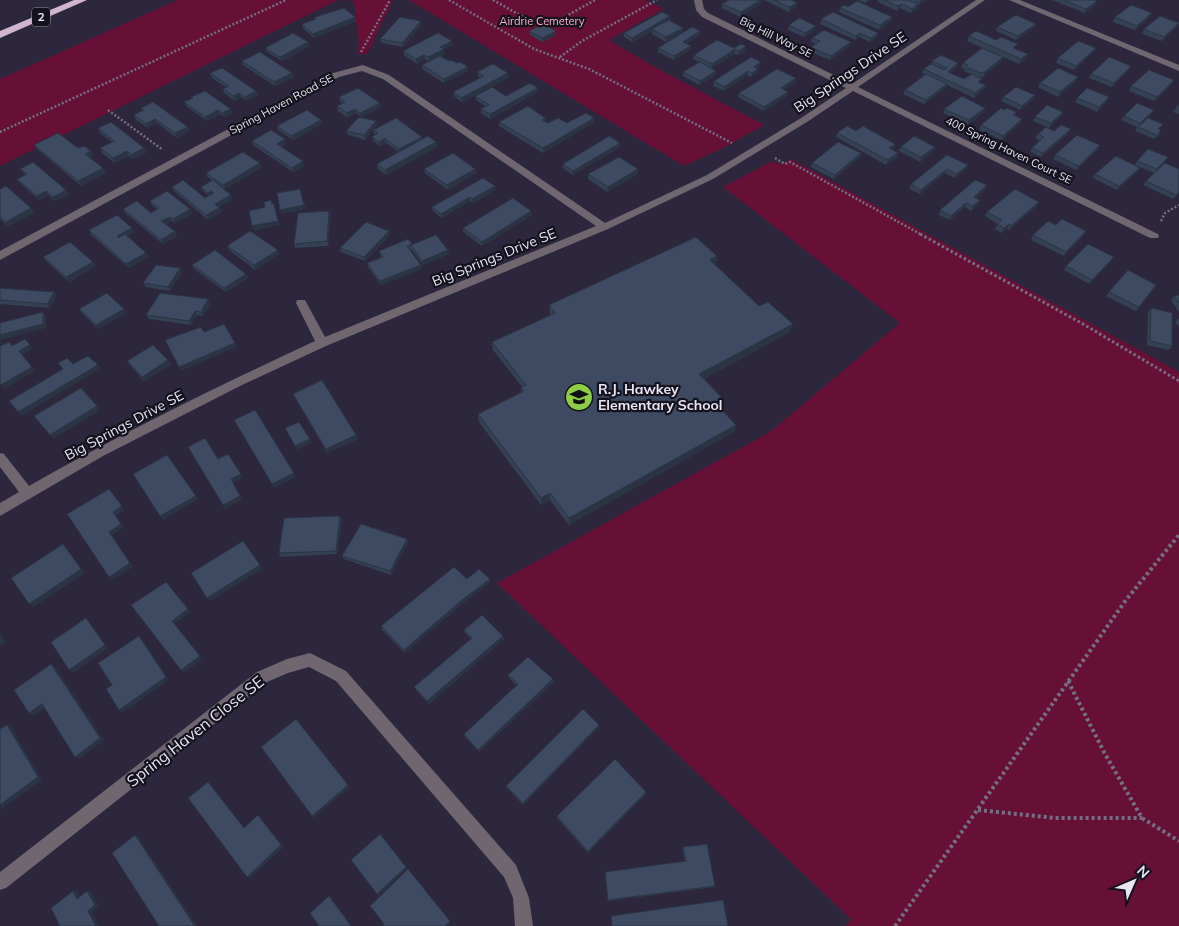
<svg xmlns="http://www.w3.org/2000/svg" width="1179" height="926" viewBox="0 0 1179 926" font-family="Mulish,sans-serif">
<rect width="100%" height="100%" fill="#2d273e"/>
<g fill="#661035">
<path d="M178,0H338L0,166V79Z"/>
<path d="M341,0H393L367,54H357L359,44L354,1Z"/>
<path d="M409,0H645L663,9L609,40L662,71L764,125L725,147L684,166Z"/>
<path d="M791,159L1179,372V926H846L851,919L497,583L770,432L900,323L723,187L772,161L781,165Z"/>
</g>
<g fill="none" stroke-linecap="round" stroke-linejoin="round">
<g stroke="#746f83" stroke-width="2.5" stroke-dasharray="2 2" stroke-linecap="butt">
<path d="M449,0L534,49L589,69L732,143"/>
<path d="M493,0L534,23L552,24L595,0"/>
<path d="M361,52L390,0"/>
<path d="M560,57L582,41L657,0"/>
<path d="M108,110L163,150"/>
<path d="M0,132L286,0"/>
<path d="M775,158L785,164L790,162L922,235"/>
<path d="M1161,221L1165,213L1179,205"/>
</g>
<g stroke="#746f83" stroke-width="3" stroke-dasharray="2.5 2.5" stroke-linecap="butt">
<path d="M920,234L1083,324L1179,381"/>
<path d="M1177,537L1179,535"/>
</g>
<g stroke="#746f83" stroke-width="4" stroke-dasharray="3 3" stroke-linecap="butt">
<path d="M1068,681L1105,754L1142,818L1179,841"/>
<path d="M978,810L1055,818H1142"/>
<path d="M895,926L1126,600L1178,536"/>
</g>
<g fill="#6f666f" fill-rule="evenodd">
<path d="M694,0H702L704,9L708,13L852,84L976,0H985L858,87L1158,234L1159,236L1158,238H1150L853,91L807,122L713,179L608,229L326,346L242,385L103,456L0,516V503L19,492L0,467V453L4,454L29,486C122,433 218,386 315,341L296,303L297,300H305L325,337L596,226L383,79L362,71L339,77L0,260V251L333,73L363,65L389,75L605,223L707,175L801,118L846,88L702,17L696,10Z"/>
<path d="M1009,0H1020L1179,65V71Z"/>
<path d="M310,653L346,671L516,865L529,898L533,926H515L513,898L504,877L336,681L309,667L288,673L267,682L6,888L0,890V872L257,672L287,659Z"/>
</g>
<path fill="#cfb6cd" fill-rule="evenodd" d="M74,0H87L0,38V31Z"/>
</g>
<g fill="#344053">
<path d="M764,0H791L797,3L796,7L789,12Z"/>
<path d="M858,0H869L865,3Z"/>
<path d="M878,0H926L919,5H918L917,9L910,13L900,8L897,11L878,2Z"/>
<path d="M1052,0H1094L1097,1L1095,5L1085,13Z"/>
<path d="M722,4H761L740,17L722,8Z"/>
<path d="M848,7L892,17L891,21L879,30L839,12L840,8Z"/>
<path d="M670,16V20L683,28V33L666,42L652,34V31L632,42L624,37V33Z"/>
<path d="M315,17H355L356,21L314,38L303,28L302,24L316,19Z"/>
<path d="M1115,17H1150L1135,30L1113,22Z"/>
<path d="M821,19L878,33L877,37L870,42L859,37L855,40L820,24Z"/>
<path d="M421,21V26L403,47L381,43L380,39Z"/>
<path d="M1036,24L1034,28L1016,40L996,31L997,27Z"/>
<path d="M789,25L815,30L804,37L788,30Z"/>
<path d="M1177,27L1162,41L1142,34L1144,29Z"/>
<path d="M529,31H556V35L542,42L530,35Z"/>
<path d="M700,35L686,44L690,50L674,60L658,52V48Z"/>
<path d="M969,36L1016,49L1026,58L1019,64L967,41Z"/>
<path d="M812,38L850,46L830,60L811,52V47L816,44L811,42Z"/>
<path d="M452,41V45L444,49V54L440,56L449,61L468,67V71L444,83L422,69V65L428,62L425,59L417,64L404,55L403,51Z"/>
<path d="M310,46L282,61L267,52L265,48Z"/>
<path d="M734,48L745,51L738,55L734,54L712,68L716,71V75L699,85L683,76V72L699,62L693,59L694,55Z"/>
<path d="M1096,48L1093,52L1074,70L1056,63L1058,58Z"/>
<path d="M1003,57L1002,61L983,77H978L980,83L984,89L974,98L947,85L946,88L924,104L903,94L905,90L926,75L922,73L924,69L931,64L932,61L958,63L956,67L950,73L964,79L971,74L964,71L965,69L961,68L963,63Z"/>
<path d="M242,61L292,73L294,77L275,86L243,65Z"/>
<path d="M760,66L757,68L758,69L757,73L751,77L747,75L724,91L713,86L714,81Z"/>
<path d="M1131,66L1129,70L1112,87L1089,78L1091,74Z"/>
<path d="M477,72L509,77L462,102L454,96L453,92L480,78L478,76Z"/>
<path d="M210,73L256,91L258,95L246,101L241,97L235,101L224,93L223,89L226,87L212,78Z"/>
<path d="M1078,77L1076,81L1058,97L1038,87L1040,83Z"/>
<path d="M796,78L795,83L784,89L788,92L787,96L764,111L738,97L739,93Z"/>
<path d="M1172,84L1154,101L1129,91L1131,86Z"/>
<path d="M538,88V92L490,119L481,113V109L485,106L476,100L475,96H506Z"/>
<path d="M191,97L232,113L224,117L220,114L207,121L186,106L184,102L192,98Z"/>
<path d="M339,97L381,107L361,117L356,113L348,118L338,111L337,106L343,104L340,101Z"/>
<path d="M1003,97L1033,100L1020,110L1001,101Z"/>
<path d="M1077,98L1107,101L1097,112L1075,102Z"/>
<path d="M1179,104V114L1173,112Z"/>
<path d="M141,108L188,127L189,131L177,138L157,123L148,128L136,120L134,115L142,111Z"/>
<path d="M985,108L984,112L967,125L943,113L944,109Z"/>
<path d="M1005,110L1016,112L1015,115L1022,119L1020,123L1002,140L979,130L981,125Z"/>
<path d="M1151,114L1148,118L1159,129L1161,130L1159,135L1154,139L1135,131L1137,127L1121,120L1124,116Z"/>
<path d="M1061,116L1049,128L1033,121L1035,117Z"/>
<path d="M545,118V122L548,123L594,122L543,153L499,126V122Z"/>
<path d="M321,120L322,124L293,140L278,130L277,126Z"/>
<path d="M376,121L377,125L373,129L436,142L437,147L386,175L378,169L377,164L399,152L386,143L380,146L373,141L372,137L376,135L374,134L373,130L365,140L348,135L346,131Z"/>
<path d="M98,128L147,152L133,159L129,156L115,163L102,153L100,148L112,142L100,133Z"/>
<path d="M856,131L895,144L894,148L892,150L897,157L886,165L836,137L837,133Z"/>
<path d="M1054,131L1068,134L1041,157L1030,152L1032,148L1040,141L1035,138L1038,134Z"/>
<path d="M252,141L286,144L281,147L304,166L293,172L253,145Z"/>
<path d="M620,143V147L573,175L563,168V164Z"/>
<path d="M34,145L78,148L91,151L93,156L89,157L103,168L106,173L81,186L37,149Z"/>
<path d="M901,147L933,151L920,162L899,151Z"/>
<path d="M1098,149L1076,170L1053,159L1055,155Z"/>
<path d="M861,153L860,157L834,179L811,167L812,163Z"/>
<path d="M947,155L968,165L966,169L955,178L945,173L920,194L909,189L911,184Z"/>
<path d="M1168,157L1165,161L1155,172L1179,169V193L1173,199L1143,185L1146,181L1154,173L1135,165L1137,161Z"/>
<path d="M262,167L225,189L216,183L233,199L219,207L221,212L208,220L174,191L172,187L205,198L209,196L203,191L201,187L212,180L208,177L206,173Z"/>
<path d="M1140,168L1137,172L1117,190L1093,178L1095,174Z"/>
<path d="M20,169L66,190L69,194L55,201L48,195L39,200L20,183L17,179L25,175Z"/>
<path d="M424,169H475L476,173L448,190L425,173Z"/>
<path d="M588,174H638L607,192L588,179Z"/>
<path d="M495,186V190L473,203L470,201L442,218L433,211L432,207Z"/>
<path d="M0,189L31,208L34,213L8,226L0,219Z"/>
<path d="M985,190L976,198L980,200L978,204L971,211L965,207L950,220L939,215L940,210Z"/>
<path d="M150,201L190,209L192,214L175,223L172,221L166,224L175,231L177,236L163,244L125,213L123,209L151,213L157,209L152,205Z"/>
<path d="M1037,206L1009,230L1007,229L1002,233L995,229L998,224L985,216L987,212Z"/>
<path d="M329,211L331,215L328,246L295,248L294,244Z"/>
<path d="M531,211L532,215L482,246L463,232V228Z"/>
<path d="M1056,225L1086,231L1084,235L1064,256L1031,240L1033,235Z"/>
<path d="M89,230L134,232L127,236L148,257L129,268L91,235Z"/>
<path d="M390,235L365,261L341,252L340,248Z"/>
<path d="M412,245L448,250L449,254L423,265L411,249L410,250L421,265L422,269L381,285L368,267L367,263L381,257L379,251Z"/>
<path d="M227,246L279,254L255,270L229,250Z"/>
<path d="M717,256L716,264L715,265L759,306L790,332L704,379L723,399L722,407L720,408L736,425L734,432L569,525L550,500L541,505L479,422L478,414L521,393V387H522L493,350L492,342L551,315L550,314L549,305Z"/>
<path d="M43,257L96,266L69,282L46,261Z"/>
<path d="M1111,261L1089,284L1064,270L1066,266Z"/>
<path d="M192,265L246,274L248,278L226,292L194,269Z"/>
<path d="M182,272L170,291L146,287L143,283Z"/>
<path d="M1156,285L1136,311L1106,296L1109,292Z"/>
<path d="M0,288L54,292L57,296L49,308L0,304Z"/>
<path d="M1179,295V312L1171,300L1174,296Z"/>
<path d="M210,304L203,316L197,315L191,325L149,319L146,315Z"/>
<path d="M1151,308L1172,346L1169,350L1147,345L1148,312Z"/>
<path d="M79,309H124L126,313L98,329L82,313Z"/>
<path d="M1179,318V327L1175,322Z"/>
<path d="M168,360L171,365L144,381L130,365L127,361Z"/>
<path d="M293,394L358,439L327,453Z"/>
<path d="M342,519L337,554L281,557L279,553Z"/>
<path d="M407,539L408,542L391,575L344,559L342,556Z"/>
<path d="M467,579L490,582L463,603L405,653L382,630L381,626Z"/>
<path d="M464,630L503,636L504,639L429,704L416,690L414,687L471,639L465,633Z"/>
<path d="M508,675L553,679L554,682L479,752L465,737L464,734L517,686L509,678Z"/>
<path d="M599,725V727L523,805L507,788L506,786Z"/>
<path d="M646,794L588,853L557,818V816Z"/>
<path d="M683,847L715,886L714,887L608,901L605,874L685,862L682,849Z"/>
</g>
<g fill="#2b3444">
<path d="M761,0V4L740,17L741,12Z"/>
<path d="M921,0H926L919,5L920,1Z"/>
<path d="M1097,1L1095,5L1085,13L1086,9Z"/>
<path d="M797,3L796,7L789,12V7Z"/>
<path d="M902,4L900,8L897,11L898,6Z"/>
<path d="M918,4L917,9L910,13L912,9Z"/>
<path d="M1152,13L1150,17L1135,30L1137,26Z"/>
<path d="M670,16V20L652,29V31L632,42V38Z"/>
<path d="M355,17L356,21L314,38L313,34Z"/>
<path d="M892,17L891,21L879,30L880,25Z"/>
<path d="M421,21V26L403,47L402,43Z"/>
<path d="M1179,23L1177,27L1162,41L1164,37Z"/>
<path d="M1036,24L1034,28L1016,40L1018,36Z"/>
<path d="M816,26L815,30L804,37L805,33Z"/>
<path d="M683,28V33L666,42V37Z"/>
<path d="M556,31V35L542,42V38Z"/>
<path d="M700,31V35L682,46L683,42Z"/>
<path d="M860,33L859,37L855,40L856,36Z"/>
<path d="M878,33L877,37L870,42L871,38Z"/>
<path d="M452,41V45L440,51V47Z"/>
<path d="M308,42L310,46L282,61L280,57Z"/>
<path d="M851,42L850,46L830,60L831,56Z"/>
<path d="M691,46L690,50L674,60V56Z"/>
<path d="M746,46L745,51L738,55L739,51Z"/>
<path d="M1096,48L1093,52L1074,70L1076,66Z"/>
<path d="M444,49V54L429,62L428,57Z"/>
<path d="M735,49L734,54L712,68V64Z"/>
<path d="M1028,54L1026,58L1019,64L1021,59Z"/>
<path d="M424,55L425,59L417,64L416,59Z"/>
<path d="M1003,57L1002,61L983,77L985,72Z"/>
<path d="M761,62L760,66L753,71L754,67Z"/>
<path d="M958,63L956,67L947,76L948,72Z"/>
<path d="M1131,66L1129,70L1112,87L1114,83Z"/>
<path d="M468,67V71L444,83V79Z"/>
<path d="M758,69L757,73L751,77L752,73Z"/>
<path d="M716,71V75L699,85L700,81Z"/>
<path d="M748,71L747,75L724,91V87Z"/>
<path d="M292,73L294,77L275,86L274,82Z"/>
<path d="M508,73L509,77L462,102L461,98Z"/>
<path d="M1078,77L1076,81L1058,97L1060,92Z"/>
<path d="M796,78L795,83L780,92L781,88Z"/>
<path d="M1174,80L1172,84L1154,101L1157,97Z"/>
<path d="M947,84L946,88L924,104L926,100Z"/>
<path d="M986,85L984,89L974,98L975,93Z"/>
<path d="M538,88V92L490,119V114Z"/>
<path d="M256,91L258,95L246,101L245,97Z"/>
<path d="M788,92L787,96L764,111V107Z"/>
<path d="M239,93L241,97L235,101L233,96Z"/>
<path d="M1035,95L1033,100L1020,110L1022,106Z"/>
<path d="M1109,97L1107,101L1097,112L1099,107Z"/>
<path d="M380,103L381,107L361,117L360,113Z"/>
<path d="M985,108L984,112L967,125L969,120Z"/>
<path d="M231,109L232,113L224,117L222,113Z"/>
<path d="M355,109L356,113L348,118L347,113Z"/>
<path d="M218,110L220,114L207,121L205,117Z"/>
<path d="M1154,110L1151,114L1138,128L1140,123Z"/>
<path d="M1063,112L1061,116L1049,128L1051,123Z"/>
<path d="M594,118V122L543,153V148Z"/>
<path d="M155,119L157,123L148,128L146,124Z"/>
<path d="M1022,119L1020,123L1002,140L1003,136Z"/>
<path d="M321,120L322,124L293,140L291,136Z"/>
<path d="M376,121L377,125L365,140L364,135Z"/>
<path d="M188,127L189,131L177,138L175,133Z"/>
<path d="M1071,129L1068,134L1041,157L1043,153Z"/>
<path d="M422,137V141L400,153L399,149Z"/>
<path d="M385,138L386,143L380,146L379,142Z"/>
<path d="M285,139L286,144L278,148L277,144Z"/>
<path d="M436,142L437,147L386,175L385,170Z"/>
<path d="M620,143V147L573,175V171Z"/>
<path d="M895,144L894,148L888,153L889,148Z"/>
<path d="M1100,145L1098,149L1076,170L1079,166Z"/>
<path d="M935,147L933,151L920,162L921,157Z"/>
<path d="M144,148L147,152L133,159L131,155Z"/>
<path d="M91,151L93,156L88,158L85,154Z"/>
<path d="M127,151L129,156L115,163L113,158Z"/>
<path d="M861,153L860,157L834,179L835,175Z"/>
<path d="M898,153L897,157L886,165L888,160Z"/>
<path d="M303,161L304,166L293,172L292,168Z"/>
<path d="M260,163L262,167L225,189L223,185Z"/>
<path d="M968,165L966,169L955,178L957,174Z"/>
<path d="M103,168L106,173L81,186L78,181Z"/>
<path d="M1140,168L1137,172L1117,190L1119,186Z"/>
<path d="M475,169L476,173L448,190L447,185Z"/>
<path d="M638,169V174L607,192L608,187Z"/>
<path d="M947,169L945,173L920,194L921,190Z"/>
<path d="M987,185L985,190L972,201L974,197Z"/>
<path d="M495,186V190L473,203L472,199Z"/>
<path d="M300,189L306,209L282,214L280,210Z"/>
<path d="M66,190L69,194L55,201L53,197Z"/>
<path d="M46,191L48,195L39,200L37,196Z"/>
<path d="M211,191L213,195L210,197L208,193Z"/>
<path d="M231,195L233,199L217,208L215,204Z"/>
<path d="M470,197V201L442,218L441,214Z"/>
<path d="M980,200L978,204L971,211L973,206Z"/>
<path d="M1039,202L1037,206L1009,230L1011,226Z"/>
<path d="M966,203L965,207L950,220L951,216Z"/>
<path d="M274,204L280,225L254,231L252,226Z"/>
<path d="M31,208L34,213L8,226L6,222Z"/>
<path d="M219,208L221,212L208,220L206,215Z"/>
<path d="M190,209L192,214L175,223L173,219Z"/>
<path d="M329,211L331,215L328,246L327,241Z"/>
<path d="M531,211L532,215L482,246V242Z"/>
<path d="M170,217L172,221L164,225L161,221Z"/>
<path d="M1009,224L1007,229L1002,233L1004,228Z"/>
<path d="M132,228L134,232L119,240L117,236Z"/>
<path d="M175,231L177,236L163,244L161,240Z"/>
<path d="M389,231L390,235L365,261L364,257Z"/>
<path d="M1086,231L1084,235L1064,256L1066,252Z"/>
<path d="M278,250L279,254L255,270L254,265Z"/>
<path d="M448,250L449,254L423,265L422,261Z"/>
<path d="M146,253L148,257L129,268L126,264Z"/>
<path d="M717,256L716,264L708,268L710,260Z"/>
<path d="M1114,257L1111,261L1089,284L1092,280Z"/>
<path d="M93,262L96,266L69,282L66,277Z"/>
<path d="M421,265L422,269L381,285L380,281Z"/>
<path d="M180,268L182,272L170,291L168,287Z"/>
<path d="M246,274L248,278L226,292L224,288Z"/>
<path d="M54,292L57,296L49,308L47,304Z"/>
<path d="M208,299L210,304L203,316L201,312Z"/>
<path d="M124,309L126,313L98,329L96,325Z"/>
<path d="M195,311L197,315L191,325L189,321Z"/>
<path d="M43,312L46,316V328L0,340V335Z"/>
<path d="M793,324L790,332L698,382L699,374Z"/>
<path d="M235,343L237,347L181,371L179,367Z"/>
<path d="M30,345L33,349L22,355L19,351Z"/>
<path d="M168,360L171,365L144,381L142,377Z"/>
<path d="M98,365L100,369L21,416L18,412Z"/>
<path d="M32,367L35,371L4,389L1,385Z"/>
<path d="M723,399L722,407L714,411L715,403Z"/>
<path d="M97,406L100,410L53,439L50,435Z"/>
<path d="M736,425L734,432L569,525V518Z"/>
<path d="M356,435L358,439L327,453L326,449Z"/>
<path d="M310,439L311,443L297,450L295,446Z"/>
<path d="M294,473L296,477L274,488L272,484Z"/>
<path d="M241,474L243,477L233,483L231,479Z"/>
<path d="M109,489L125,510L116,515L124,527L112,535L133,567L112,580L109,577V532L113,512Z"/>
<path d="M550,493V500L541,505V498Z"/>
<path d="M196,496L198,499L163,520L160,516Z"/>
<path d="M240,496L243,499L225,509L223,505Z"/>
<path d="M340,516L342,519L337,554L336,551Z"/>
<path d="M407,539L408,542L391,575L390,571Z"/>
<path d="M63,544L85,573L33,607L29,604Z"/>
<path d="M260,565L262,569L210,601L207,598Z"/>
<path d="M490,579V582L463,603L405,653L404,650L462,600Z"/>
<path d="M166,582L191,612L175,624L202,659L184,673L181,670L172,621Z"/>
<path d="M86,618L89,622L108,648L73,673L69,670Z"/>
<path d="M0,633L6,642L0,646Z"/>
<path d="M139,636L142,639L169,680L122,713L119,710Z"/>
<path d="M503,636L504,639L429,704L427,701Z"/>
<path d="M51,664L55,667L104,740L79,759L75,757Z"/>
<path d="M553,679L554,682L479,752L478,750Z"/>
<path d="M42,704L46,707L33,716L29,713Z"/>
<path d="M296,719L350,787L314,818L312,816Z"/>
<path d="M7,725L11,727L42,780L0,810Z"/>
<path d="M599,725V727L523,805V803Z"/>
<path d="M208,782L211,784L246,830L244,828Z"/>
<path d="M646,792V794L588,853V851Z"/>
<path d="M258,815L260,817L284,847L250,878L247,877Z"/>
<path d="M380,834L407,869L378,896L377,894Z"/>
<path d="M135,835L138,837L197,926H192Z"/>
<path d="M73,891L77,892L82,900L77,899Z"/>
<path d="M87,891L91,892L99,906L92,913L99,926H96L88,911Z"/>
<path d="M329,896L331,897L352,926H351Z"/>
<path d="M450,921L451,922L448,926H445Z"/>
</g>
<g fill="#3d4a61" stroke="#2b3444">
<path d="M729,0H761L741,12L722,4Z"/>
<path d="M774,0H791L797,3L789,7Z"/>
<path d="M884,0H908L918,4L912,9L902,4L898,6Z"/>
<path d="M1064,0H1094L1097,1L1086,9Z"/>
<path d="M857,1L892,17L880,25L840,8L844,5L848,7Z"/>
<path d="M1131,5L1152,13L1137,26L1115,17Z"/>
<path d="M344,8L355,17L313,34L302,24L316,19L315,17Z"/>
<path d="M662,12L670,16L632,38L624,33Z"/>
<path d="M833,12L878,33L871,38L860,33L856,36L821,19Z"/>
<path d="M1016,15L1036,24L1018,36L997,27Z"/>
<path d="M1160,16L1179,23L1164,37L1144,29Z"/>
<path d="M400,17L421,21L402,43L380,39Z"/>
<path d="M799,18L816,26L805,33L789,25Z"/>
<path d="M669,20L683,28L666,37L652,29Z"/>
<path d="M543,24L556,31L542,38L529,31Z"/>
<path d="M692,27L700,31L683,42L691,46L674,56L658,48Z"/>
<path d="M824,30L851,42L831,56L811,47L820,41L812,38Z"/>
<path d="M976,31L996,40L1001,37L1018,44L1013,48L1028,54L1021,59L969,36Z"/>
<path d="M293,33L308,42L280,57L265,48Z"/>
<path d="M438,33L452,41L440,47L444,49L428,57L424,55L416,59L403,51Z"/>
<path d="M717,40L734,48L741,44L746,46L739,51L735,49L712,64L694,55Z"/>
<path d="M1078,41L1096,48L1076,66L1058,58Z"/>
<path d="M982,48L1003,57L985,72L980,73L966,67L968,65L963,63Z"/>
<path d="M260,52L292,73L274,82L242,61Z"/>
<path d="M941,55L958,63L948,72L964,79L972,74L982,79L978,82L986,85L975,93L924,69L931,64L944,70L947,68L932,61Z"/>
<path d="M440,56L449,61L451,60L457,63L460,62L468,67L444,79L422,65Z"/>
<path d="M751,57L761,62L754,67L758,69L752,73L748,71L724,87L714,81Z"/>
<path d="M1109,57L1131,66L1114,83L1091,74Z"/>
<path d="M700,62L716,71L700,81L683,72Z"/>
<path d="M493,64L508,73L461,98L453,92L484,76L477,72Z"/>
<path d="M222,68L256,91L245,97L239,93L233,96L223,89L229,86L210,73Z"/>
<path d="M1058,68L1078,77L1060,92L1040,83Z"/>
<path d="M777,69L796,78L781,88L788,92L764,107L739,93Z"/>
<path d="M1149,70L1174,80L1157,97L1131,86Z"/>
<path d="M926,74L947,84L926,100L905,90Z"/>
<path d="M530,83L538,88L490,114L481,109L489,105L475,96L492,87L506,96Z"/>
<path d="M1016,87L1035,95L1022,106L1003,97Z"/>
<path d="M358,88L380,103L360,113L355,109L347,113L337,106L345,102L339,97Z"/>
<path d="M1087,88L1109,97L1099,107L1077,98Z"/>
<path d="M205,91L231,109L222,113L218,110L205,117L184,102L193,98L191,97Z"/>
<path d="M962,96L985,108L969,120L944,109Z"/>
<path d="M153,102L188,127L175,133L155,119L146,124L134,115L144,110L141,108Z"/>
<path d="M1137,103L1154,110L1140,123L1124,116Z"/>
<path d="M1047,105L1063,112L1051,123L1035,117Z"/>
<path d="M528,106L545,118L542,120L548,123L558,118L567,123L586,113L594,118L543,148L499,122Z"/>
<path d="M1001,108L1005,110L1007,108L1016,112L1013,115L1022,119L1003,136L981,125Z"/>
<path d="M307,110L321,120L291,136L277,126Z"/>
<path d="M359,117L376,121L364,135L346,131Z"/>
<path d="M396,118L422,137L399,149L385,138L379,142L372,137L378,133L373,130Z"/>
<path d="M1148,118L1163,124L1158,129L1161,130L1157,135L1138,127Z"/>
<path d="M111,122L144,148L131,155L127,151L113,158L100,148L114,141L98,128Z"/>
<path d="M1061,125L1071,129L1043,153L1032,148L1044,137L1038,134L1046,127L1054,131Z"/>
<path d="M847,126L856,131L863,126L895,144L889,148L898,153L888,160L837,133Z"/>
<path d="M271,130L285,139L277,144L303,161L292,168L252,141Z"/>
<path d="M58,133L78,148L84,146L91,151L85,154L103,168L78,181L34,145Z"/>
<path d="M1077,135L1100,145L1079,166L1055,155Z"/>
<path d="M428,136L436,142L385,170L377,164Z"/>
<path d="M609,136L620,143L573,171L563,164Z"/>
<path d="M914,136L935,147L921,157L901,147Z"/>
<path d="M838,142L861,153L835,175L812,163Z"/>
<path d="M1148,149L1168,157L1157,169L1137,161Z"/>
<path d="M243,152L260,163L223,185L206,173Z"/>
<path d="M453,153L475,169L447,185L424,169Z"/>
<path d="M947,155L968,165L957,174L947,169L921,190L911,184Z"/>
<path d="M1116,156L1140,168L1119,186L1095,174Z"/>
<path d="M619,157L638,169L608,187L588,174Z"/>
<path d="M33,162L66,190L53,197L46,191L37,196L17,179L27,174L20,169Z"/>
<path d="M1165,163L1179,169V192L1176,195L1146,181Z"/>
<path d="M483,178L495,186L472,199L470,197L441,214L432,207Z"/>
<path d="M183,180L205,198L214,193L211,191L208,193L201,187L213,180L231,195L215,204L219,208L206,215L172,187Z"/>
<path d="M975,180L987,185L974,197L980,200L973,206L966,203L951,216L940,210Z"/>
<path d="M6,186L31,208L6,222L0,217V189Z"/>
<path d="M300,189L304,205L280,210L277,193Z"/>
<path d="M1015,189L1039,202L1011,226L1009,224L1004,228L997,224L1002,220L987,212Z"/>
<path d="M167,191L190,209L173,219L170,217L161,221L175,231L161,240L123,209L137,201L151,213L159,208L150,201Z"/>
<path d="M513,198L531,211L482,242L463,228Z"/>
<path d="M271,200L272,204H274L278,221L252,226L249,211L265,207L264,202Z"/>
<path d="M329,211L327,241L294,244L298,213Z"/>
<path d="M117,215L132,228L117,236L118,238L125,234L146,253L126,264L89,230Z"/>
<path d="M1062,219L1086,231L1066,252L1033,235L1048,221L1056,225Z"/>
<path d="M366,222L389,231L364,257L340,248Z"/>
<path d="M250,231L278,250L254,265L227,246Z"/>
<path d="M436,235L448,250L422,261L411,245Z"/>
<path d="M696,237L717,256L710,260L759,306L768,302L793,324L699,374L723,399L715,403L736,425L569,518L550,493L541,498L478,414L524,391L521,387L526,385L492,342L555,313L549,305Z"/>
<path d="M408,239L412,244L407,246L421,265L380,281L367,263L383,257L379,251Z"/>
<path d="M70,242L93,262L66,277L43,257Z"/>
<path d="M1088,244L1114,257L1092,280L1066,266Z"/>
<path d="M215,250L246,274L224,288L192,265Z"/>
<path d="M156,265L180,268L168,287L143,283Z"/>
<path d="M1128,270L1156,285L1139,307L1109,292Z"/>
<path d="M0,288L54,292L47,304L0,300Z"/>
<path d="M107,293L124,309L96,325L79,309Z"/>
<path d="M160,293L208,299L201,312L195,311L189,321L146,315Z"/>
<path d="M1179,295V303L1174,296Z"/>
<path d="M1151,308L1172,313V346L1150,341Z"/>
<path d="M43,312V324L0,335V323Z"/>
<path d="M224,324L235,343L179,367L165,340L201,327L204,332Z"/>
<path d="M25,339L30,345L19,351L32,367L1,385L0,384V346L9,342L12,346Z"/>
<path d="M153,345L168,360L142,377L127,361Z"/>
<path d="M88,356L98,365L18,412L9,401L63,369L58,363L67,358L73,364Z"/>
<path d="M322,380L356,435L326,449L293,394Z"/>
<path d="M81,388L97,406L50,435L34,416Z"/>
<path d="M255,410L294,473L272,484L234,420Z"/>
<path d="M299,422L310,439L295,446L285,428Z"/>
<path d="M205,438L218,459L228,454L241,474L231,479L240,496L223,505L188,447Z"/>
<path d="M167,455L196,496L160,516L133,474Z"/>
<path d="M109,489L122,506L113,512L121,524L109,532L130,563L109,577L67,514Z"/>
<path d="M340,516L336,551L279,553L284,518Z"/>
<path d="M361,524L407,539L390,571L342,556Z"/>
<path d="M243,541L260,565L207,598L191,573Z"/>
<path d="M63,544L81,569L29,604L11,578Z"/>
<path d="M454,567L467,579L479,569L490,579L462,600L404,650L381,626Z"/>
<path d="M166,582L188,609L172,621L200,656L181,670L131,605Z"/>
<path d="M482,615L503,636L427,701L414,687L472,638L464,630Z"/>
<path d="M86,618L105,645L69,670L51,642Z"/>
<path d="M139,636L166,677L119,710L106,689L112,685L98,663Z"/>
<path d="M528,657L553,679L478,750L464,734L518,684L508,675Z"/>
<path d="M51,664L100,738L75,757L42,704L29,713L14,690Z"/>
<path d="M583,709L599,725L523,803L506,786Z"/>
<path d="M296,719L348,785L312,816L261,747Z"/>
<path d="M7,725L38,777L0,805V729Z"/>
<path d="M615,759L646,792L588,851L557,816Z"/>
<path d="M208,782L244,828L258,815L281,845L247,877L188,798Z"/>
<path d="M380,834L406,867L377,894L351,860Z"/>
<path d="M135,835L194,925L192,926H159L112,853Z"/>
<path d="M707,844L715,886L608,900L605,872L686,861L683,847Z"/>
<path d="M408,869L450,921L445,926H382L384,924L370,906Z"/>
<path d="M73,891L77,899L87,891L95,905L88,911L96,926H60L51,908Z"/>
<path d="M329,896L351,926H319L310,913Z"/>
<path d="M723,900L728,926H612L611,916Z"/>
</g>
<defs>
<g id="school-disc" transform="scale(1.4375)"><circle r="9.5" fill="#8dce44" stroke="#14121c"/><path d="M0-5L7-2L0 1L-7-2ZM-4 1L0 2.5L4 1V4Q0 6-4 4Z" fill="#111"/></g>
</defs>
<g fill-rule="evenodd">
<use href="#school-disc" x="579" y="397"/>
</g>
<g text-anchor="middle" stroke-width="4.5" stroke-linejoin="round" paint-order="stroke">
<g font-size="11" fill="#fdb1c7" stroke="#14121c">
<text x="542" y="25">Airdrie Cemetery</text>
</g>
<g font-size="11" fill="#e8e5f4" stroke="#14121c">
<text transform="translate(776 37) rotate(26)" y="4">Big Hill Way SE</text>
<text transform="translate(281 104) rotate(-28)" y="4">Spring Haven Road SE</text>
<text transform="translate(1009 150) rotate(26)" y="4">400 Spring Haven Court SE</text>
</g>
<rect fill="#14121c" stroke="#a8a6b3" stroke-width="1" x="32" y="7.5" width="18" height="19" rx="4"/>
<g font-size="12" font-weight="bold" fill="#e8e5f4">
<text x="41" y="21">2</text>
</g>
<g font-size="14" fill="#e8e5f4" stroke="#14121c">
<text transform="translate(850 72) rotate(-34)" y="5">Big Springs Drive SE</text>
<text transform="translate(494 257) rotate(-22)" y="5">Big Springs Drive SE</text>
<text transform="translate(124 425) rotate(-28)" y="5">Big Springs Drive SE</text>
</g>
<g font-size="14" font-weight="bold" fill="#e8e5f4" stroke="#14121c" text-anchor="start">
<text x="598" y="394">R.J. Hawkey<tspan x="598" dy="16">Elementary School</tspan></text>
</g>
<g font-size="16" fill="#e8e5f4" stroke="#14121c">
<text transform="translate(195 731) rotate(-38)" y="6">Spring Haven Close SE</text>
</g>
</g>
<g transform="translate(1134 881) rotate(45)" stroke="#14121c" stroke-width="4" paint-order="stroke">
<path d="M0-4L9 19L0 12L-9 19Z" fill="#e8e5f4"/>
<text y="-8" font-size="14" font-weight="bold" text-anchor="middle" fill="#e8e5f4">N</text>
</g>
</svg>
